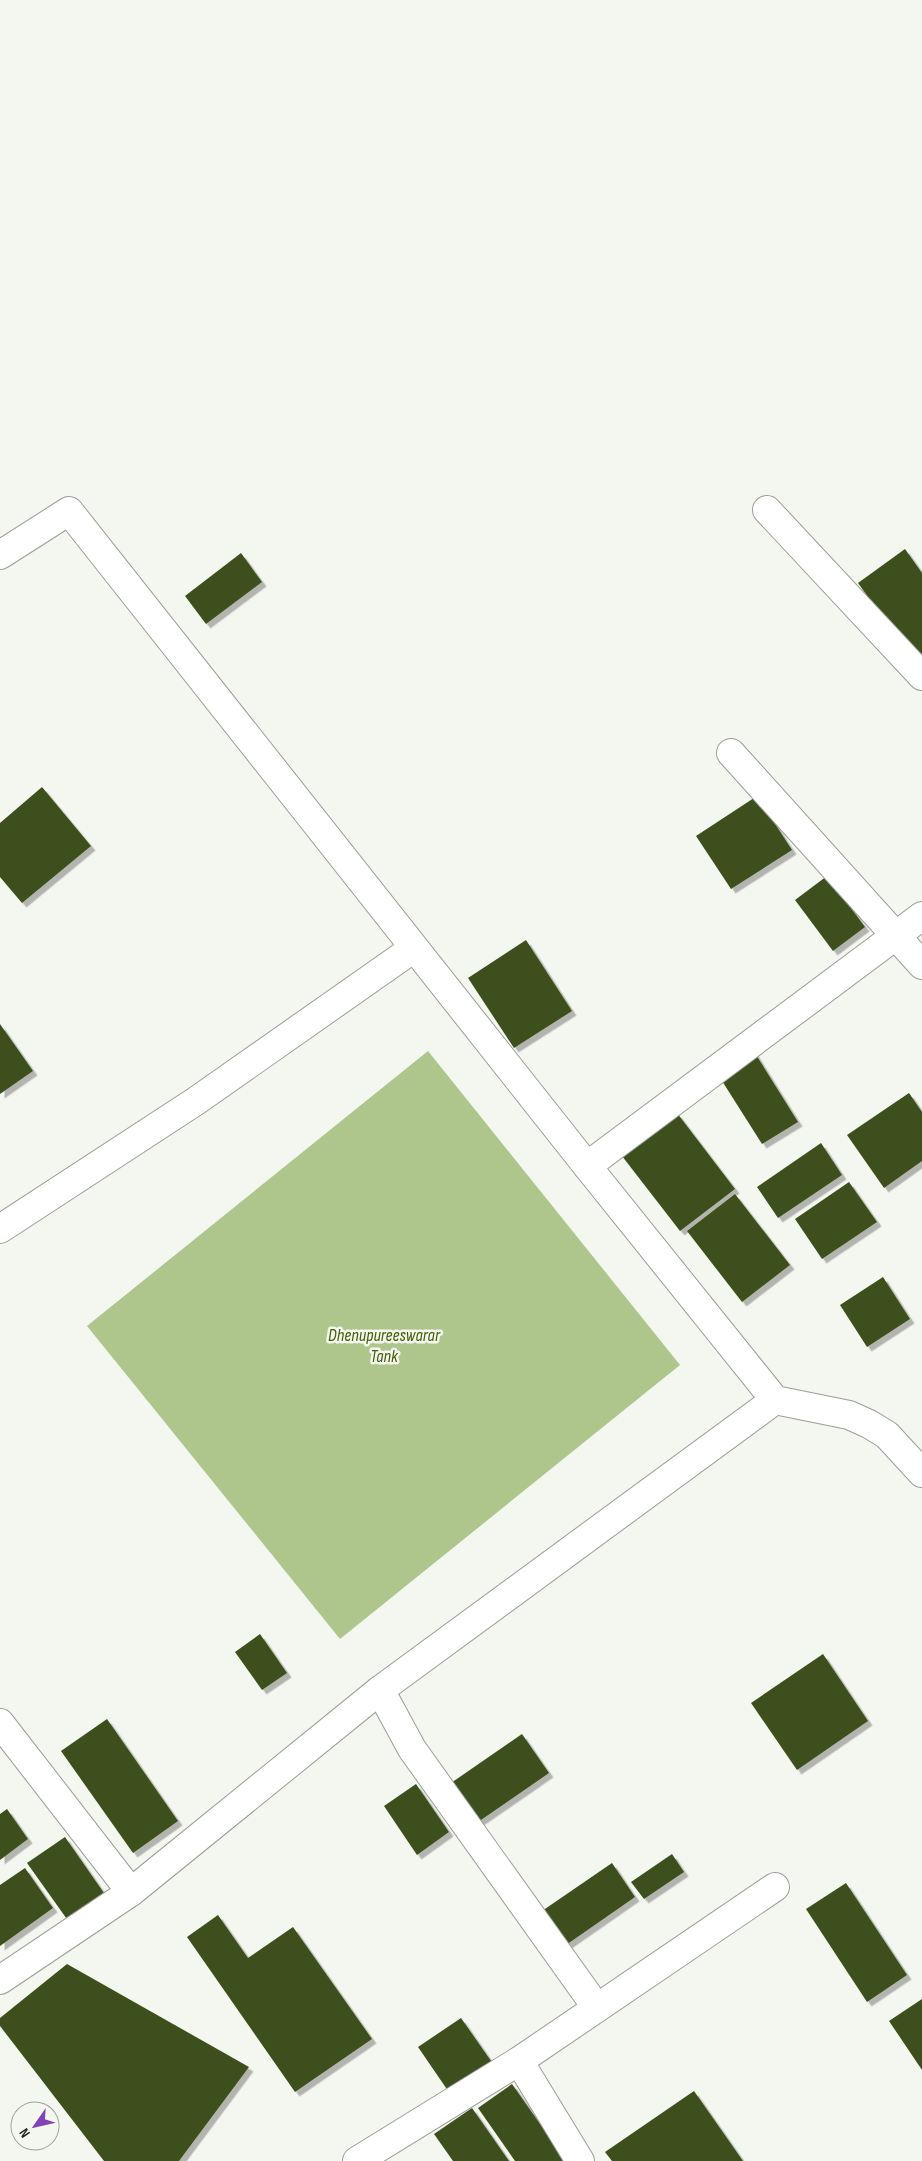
<svg xmlns="http://www.w3.org/2000/svg" width="922" height="2161" viewBox="0 0 922 2161" font-family="'Sofia Sans Condensed',sans-serif">
<defs>
<filter id="shadow"><feDropShadow dx="4.5" dy="4.5" stdDeviation="0" flood-color="#0004"/></filter>
</defs>
<rect width="100%" height="100%" fill="#f4f6f0"/>
<path fill="#aec68c" d="M428,1051L680,1365L340,1639L87,1326Z"/>
<g fill="#3d501a" filter="url(#shadow)">
<path d="M905,549L922,573V660L916,664L858,583Z"/>
<path d="M241,553L262,582L206,624L185,596Z"/>
<path d="M42,787L91,846L22,903L0,877V823Z"/>
<path d="M757,796L792,850L731,889L696,836Z"/>
<path d="M827,876L865,927L833,951L795,900Z"/>
<path d="M526,940L572,1011L514,1048L468,978Z"/>
<path d="M0,1024L33,1071L0,1094Z"/>
<path d="M753,1050L798,1122L762,1144L717,1073Z"/>
<path d="M909,1093L922,1112V1161L884,1188L847,1135Z"/>
<path d="M677,1113L735,1189L680,1231L622,1156Z"/>
<path d="M821,1143L842,1175L778,1218L757,1187Z"/>
<path d="M849,1182L877,1222L822,1259L795,1219Z"/>
<path d="M735,1194L790,1265L742,1302L687,1231Z"/>
<path d="M883,1277L910,1319L867,1347L840,1305Z"/>
<path d="M260,1634L287,1673L262,1690L235,1652Z"/>
<path d="M823,1654L868,1721L797,1770L751,1703Z"/>
<path d="M107,1719L178,1821L133,1853L61,1751Z"/>
<path d="M522,1734L549,1773L478,1822L451,1783Z"/>
<path d="M416,1784L449,1832L417,1855L384,1806Z"/>
<path d="M7,1809L28,1839L0,1860V1814Z"/>
<path d="M65,1837L106,1896L69,1922L27,1863Z"/>
<path d="M672,1854L684,1872L644,1899L631,1882Z"/>
<path d="M612,1863L635,1897L566,1945L542,1911Z"/>
<path d="M25,1868L53,1908L0,1946V1885Z"/>
<path d="M846,1883L907,1975L867,2002L806,1909Z"/>
<path d="M218,1915L248,1958L293,1927L372,2039L295,2092L187,1937Z"/>
<path d="M67,1964L249,2067L179,2161H104L0,2026V2018Z"/>
<path d="M922,1999V2070L889,2021Z"/>
<path d="M461,2018L498,2071L455,2101L418,2047Z"/>
<path d="M512,2084L566,2161H515L478,2108Z"/>
<path d="M694,2091L743,2161H612L605,2152Z"/>
<path d="M472,2108L509,2161H453L434,2134Z"/>
</g>
<g fill="none" stroke-linecap="round" stroke-linejoin="round">
<g stroke="#9b9d98" stroke-width="30">
<g id="street">
<path d="M767,510L922,676"/>
<path d="M0,555L69,511L587,1166L775,1400L849,1415L869,1424L887,1435L922,1473"/>
<path d="M731,753L922,965"/>
<path d="M587,1166L922,916"/>
<path d="M0,1229L196,1101L414,948"/>
<path d="M380,1690L412,1749L597,2008"/>
<path d="M0,1723L131,1892"/>
<path d="M0,1980L131,1892L380,1690L775,1400"/>
<path d="M519,2061L580,2161"/>
<path d="M357,2161L519,2061L775,1887"/>
</g>
</g>
<use href="#street" stroke="#fff" stroke-width="28"/>
</g>
<g text-anchor="middle" stroke-width="5" stroke-linejoin="round" paint-order="stroke">
<g font-size="18" font-style="italic" fill="#445e04" stroke="#f4f6f0">
<text x="384" y="1341">Dhenupureeswarar<tspan x="384" dy="21">Tank</tspan></text>
</g>
</g>
<g transform="translate(35 2126) rotate(236)"><circle r="24" fill="#f4f6f0" stroke="#a1a29e"/>
<path d="M0-4L9 19L0 12L-9 19Z" fill="#8343b8"/>
<text y="-8" font-size="14" font-weight="bold" text-anchor="middle" fill="#242522">N</text>
</g>
</svg>
